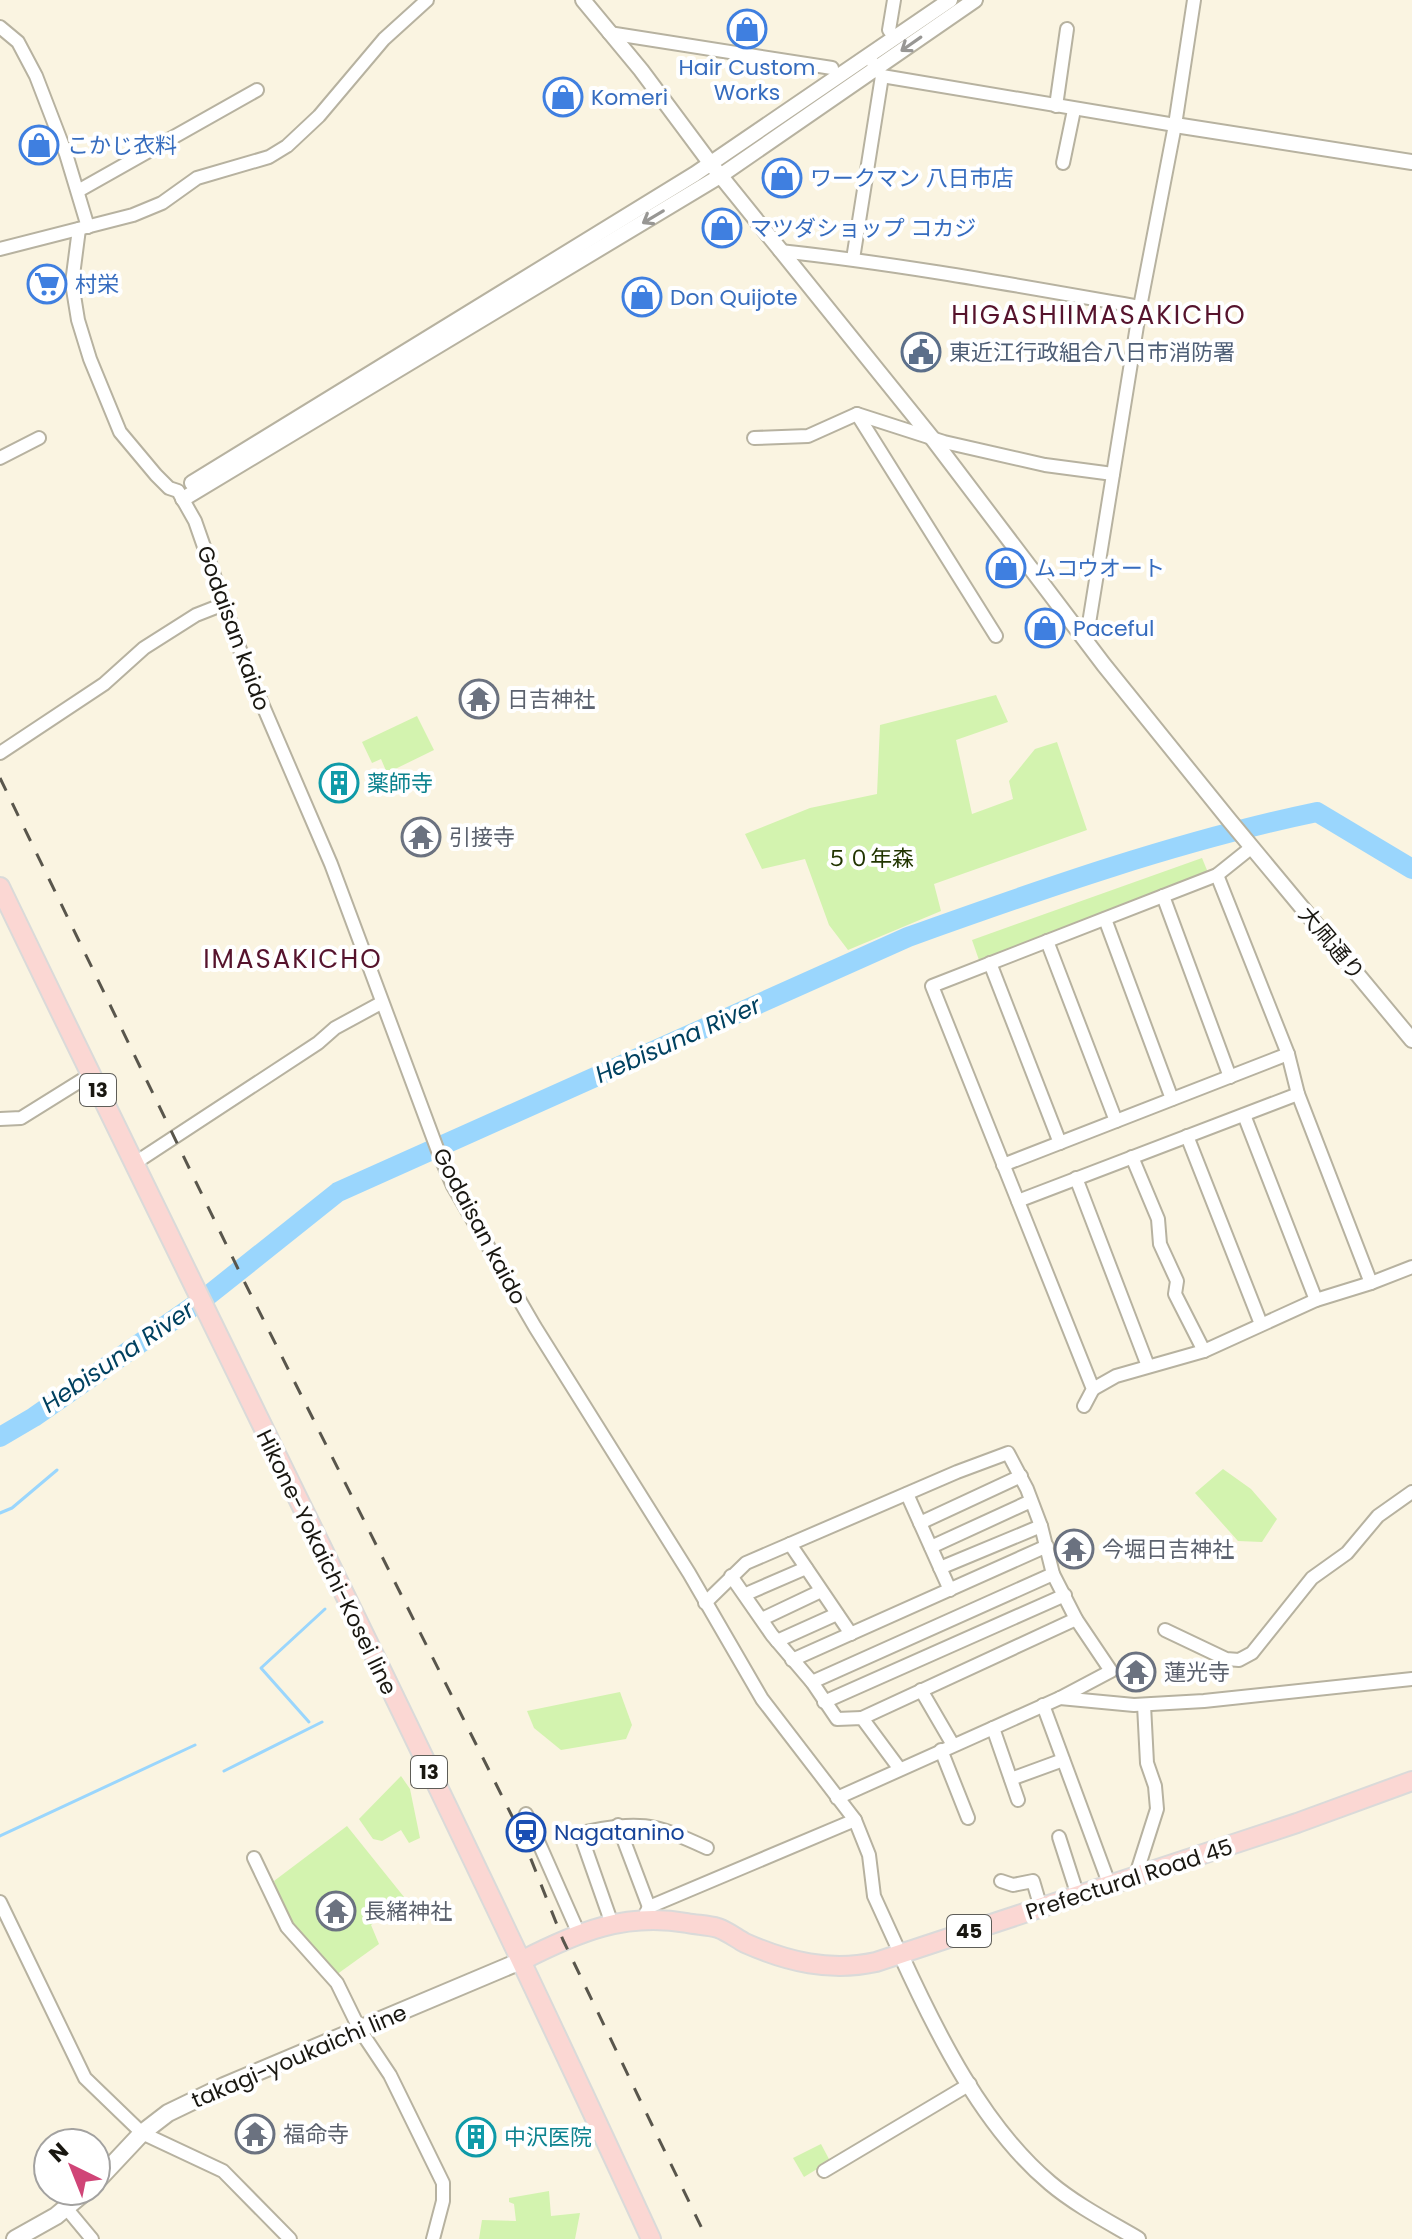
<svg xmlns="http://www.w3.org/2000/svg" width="1412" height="2239" viewBox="0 0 1412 2239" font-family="Poppins,'Noto Sans JP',sans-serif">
<rect width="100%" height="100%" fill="#faf4e1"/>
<g fill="#d3f3af">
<path d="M996,695L1008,722L956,740L972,814L1013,799L1009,781L1035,749L1057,742L1087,830L934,884L941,911L848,950L829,925L805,859L762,869L745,834L810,808L877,794L880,725Z"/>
<path d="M417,716L434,750L387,773L381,759L372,763L362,742Z"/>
<path d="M1202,858L1209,875L980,963L972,940Z"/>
<path d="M1223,1469L1251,1489L1277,1519L1262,1542L1238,1541L1195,1493Z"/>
<path d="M620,1692L632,1725L626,1739L561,1750L534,1728L527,1711Z"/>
<path d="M401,1776L410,1789L420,1838L409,1843L401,1830L382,1841L373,1839L359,1819Z"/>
<path d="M347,1826L404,1897L371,1925L379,1944L336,1975L291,1926L274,1881Z"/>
<path d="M821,2144L830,2161L804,2177L793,2158Z"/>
<path d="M549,2191L551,2216L580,2213L575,2239H479L482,2220L516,2221L514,2204L509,2202V2198Z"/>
</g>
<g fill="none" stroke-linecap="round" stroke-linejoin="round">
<g stroke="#9ad6fd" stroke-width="3">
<path d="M0,1513L12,1508L57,1470"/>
<path d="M309,1722L261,1668L325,1609"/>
<path d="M224,1771L322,1722"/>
<path d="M0,1836L195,1745"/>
</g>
<path stroke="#9ad6fd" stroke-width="20" d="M0,1437L34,1417L205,1298L338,1192L908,937C1042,889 1178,841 1317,812L1412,869"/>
<g stroke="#b7b2a0" stroke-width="16">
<g id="minor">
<path d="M894,0L889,30L895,38"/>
<path d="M0,27L18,42L36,76L66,154L88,227"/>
<path d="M609,33L832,68"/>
<path d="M873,63L882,76L1175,125"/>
<path d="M1056,106L1067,29"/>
<path d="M1063,163L1074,110"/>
<path d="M78,191L257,90"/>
<path d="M79,229L72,283L78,320L90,359L120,432L156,475L169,488L178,491L195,521L245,664L331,864L438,1151L453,1186L535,1327L689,1573L762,1699L855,1820L869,1855L874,1896L900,1953"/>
<path d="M0,249L133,215L162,203L197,178L269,157L287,146L319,116L384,39L427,0"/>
<path d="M780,251C901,264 1020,286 1140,307"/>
<path d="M853,259L882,76"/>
<path d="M857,414L996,636"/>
<path d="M754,438L808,436L857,414L944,442L1045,465L1113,474"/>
<path d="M0,458L39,438"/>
<path d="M1086,642L1140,307L1175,125L1194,0"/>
<path d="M0,753L104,684L144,648L196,615L224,604"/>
<path d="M1217,875L1288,1054L1298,1094L1371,1283"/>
<path d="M1163,896L1230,1077"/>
<path d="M1105,919L1172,1099"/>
<path d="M1047,941L1116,1121"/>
<path d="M990,963L1060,1143"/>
<path d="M1244,1115L1316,1300"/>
<path d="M0,1119L21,1118L90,1075"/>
<path d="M1187,1136L1261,1324"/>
<path d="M1132,1157L1158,1219L1160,1244L1177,1281L1175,1294L1204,1351"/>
<path d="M135,1163L318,1043L335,1028L381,1003"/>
<path d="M1003,1165L1288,1054"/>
<path d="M1076,1178L1148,1366"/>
<path d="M1018,1201L1298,1094"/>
<path d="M1093,1389L1116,1376L1204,1351L1316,1300L1371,1283L1412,1267"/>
<path d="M1084,1406L1093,1389L932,986L1217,875L1252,847"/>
<path d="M907,1494L950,1590"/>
<path d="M920,1523L1021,1476"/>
<path d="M790,1544L851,1634"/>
<path d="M931,1547L1031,1501"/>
<path d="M940,1568L1041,1526"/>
<path d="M731,1576L772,1635L812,1682L837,1719L862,1718L899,1768"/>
<path d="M746,1594L806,1568"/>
<path d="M705,1603L746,1563L957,1472L1008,1453L1027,1489L1041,1526L1053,1574L1076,1619L1111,1671L1060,1698L837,1798"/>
<path d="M762,1619L821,1591"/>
<path d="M1165,1630L1226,1659L1239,1660L1252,1653L1312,1578L1347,1553L1378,1516L1412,1492"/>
<path d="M777,1641L837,1614"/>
<path d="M792,1660L1047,1546"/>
<path d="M812,1682L1053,1574"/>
<path d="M921,1690L953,1745"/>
<path d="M1060,1698L1134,1705L1204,1701L1412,1679"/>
<path d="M824,1702L1065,1595"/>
<path d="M1043,1705L1110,1886"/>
<path d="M862,1718L1076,1619"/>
<path d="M993,1728L1018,1800"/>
<path d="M941,1750L968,1818"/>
<path d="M1011,1779L1063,1760"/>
<path d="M526,1814L579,1934"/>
<path d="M618,1825L649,1907"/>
<path d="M1059,1837L1078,1896"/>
<path d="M254,1858L287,1927L337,1983L360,2030L390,2075L443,2183V2201L433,2239"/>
<path d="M1135,1878L1157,1809L1155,1786L1147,1763L1144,1705"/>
<path d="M1001,1881L1013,1885L1033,1881L1041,1908"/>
<path d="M0,1902L85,2078L142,2133L223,2171L290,2239"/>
<path d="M643,1919L649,1907L855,1820"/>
<path d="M612,1924L580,1833C640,1821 651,1822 707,1848"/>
<path d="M824,2171L970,2084"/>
<path d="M67,2209L92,2239"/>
</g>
</g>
<g stroke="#b7b2a0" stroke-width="18">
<g id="tertiary">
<path d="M583,0L641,70L711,164L932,438L1104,665L1230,821L1412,1040"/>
<path d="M1175,125L1412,162"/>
<path d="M192,483L695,174L950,0"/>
<path d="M183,499L720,176L975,0"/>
<path d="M900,1953C936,2032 983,2127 1050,2183C1076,2205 1109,2222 1138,2239"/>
</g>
</g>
<g stroke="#b7b2a0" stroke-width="20">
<g id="secondary">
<path d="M96,2182L142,2133L168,2113L224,2086L523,1960"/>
<path d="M15,2239L56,2216L86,2191"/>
</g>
</g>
<g stroke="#dadad9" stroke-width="22">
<g id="primary">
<path d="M0,887C217,1337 442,1784 651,2239"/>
<path d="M523,1960C578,1932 625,1912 687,1923C697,1925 708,1925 718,1928C727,1931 736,1938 745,1943C788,1962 830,1972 876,1962L1297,1823L1412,1781"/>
</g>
</g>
<use href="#minor" stroke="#fff" stroke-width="12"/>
<use href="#tertiary" stroke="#fff" stroke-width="14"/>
<use href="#secondary" stroke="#fff" stroke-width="16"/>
<use href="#primary" stroke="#fbd7d3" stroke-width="18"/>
<path stroke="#59564c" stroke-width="3" stroke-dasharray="14 14" stroke-linecap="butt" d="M0,778L242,1277L521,1834L563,1940L707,2239"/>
</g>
<defs><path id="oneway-shaft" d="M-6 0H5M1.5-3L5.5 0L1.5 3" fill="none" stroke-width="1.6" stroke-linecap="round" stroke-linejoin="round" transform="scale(2)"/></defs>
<g stroke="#989794">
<use href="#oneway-shaft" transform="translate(911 44) rotate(145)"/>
<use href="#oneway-shaft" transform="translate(653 217) rotate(149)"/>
</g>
<defs>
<g id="shop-ring" transform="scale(2)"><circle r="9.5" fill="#fff" stroke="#3f7fe0" stroke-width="1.5"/><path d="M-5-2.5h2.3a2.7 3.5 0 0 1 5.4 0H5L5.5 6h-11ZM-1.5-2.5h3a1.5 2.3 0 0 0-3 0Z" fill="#3f7fe0"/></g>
<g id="supermarket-ring" transform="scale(2)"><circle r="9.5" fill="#fff" stroke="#3f7fe0" stroke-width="1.5"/><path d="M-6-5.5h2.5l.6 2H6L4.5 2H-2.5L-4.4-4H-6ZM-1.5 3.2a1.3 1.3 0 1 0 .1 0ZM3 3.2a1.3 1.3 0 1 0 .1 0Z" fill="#3f7fe0"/></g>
<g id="civic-ring" transform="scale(2)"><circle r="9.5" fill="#fff" stroke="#5c6f8a" stroke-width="1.5"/><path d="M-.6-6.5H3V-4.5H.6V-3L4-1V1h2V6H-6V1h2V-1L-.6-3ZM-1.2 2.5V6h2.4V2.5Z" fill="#5c6f8a"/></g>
<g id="temple-ring" transform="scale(2)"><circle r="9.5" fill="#fff" stroke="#6b7280" stroke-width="1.5"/><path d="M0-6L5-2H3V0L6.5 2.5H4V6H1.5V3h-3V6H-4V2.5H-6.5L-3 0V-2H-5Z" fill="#6b7280"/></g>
<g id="building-ring" transform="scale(2)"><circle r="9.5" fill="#fff" stroke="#0f9aa8" stroke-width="1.5"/><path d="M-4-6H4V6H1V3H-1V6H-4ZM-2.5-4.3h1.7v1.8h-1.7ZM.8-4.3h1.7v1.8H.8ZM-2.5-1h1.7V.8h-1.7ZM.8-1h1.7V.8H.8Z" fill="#0f9aa8"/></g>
<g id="station-ring" transform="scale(2)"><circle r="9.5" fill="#fff" stroke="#1a4fb4" stroke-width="1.5"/><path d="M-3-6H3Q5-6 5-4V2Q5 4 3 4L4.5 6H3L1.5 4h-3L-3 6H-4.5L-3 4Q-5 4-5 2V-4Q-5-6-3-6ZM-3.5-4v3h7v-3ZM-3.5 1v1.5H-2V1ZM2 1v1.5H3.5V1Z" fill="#1a4fb4"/></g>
</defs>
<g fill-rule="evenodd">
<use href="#shop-ring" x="747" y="29"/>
<use href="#shop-ring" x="563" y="97"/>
<use href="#shop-ring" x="39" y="145"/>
<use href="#shop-ring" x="782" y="178"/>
<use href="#shop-ring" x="722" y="228"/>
<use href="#supermarket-ring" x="47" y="284"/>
<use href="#shop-ring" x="642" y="297"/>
<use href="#civic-ring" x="921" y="352"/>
<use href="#shop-ring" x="1006" y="568"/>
<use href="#shop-ring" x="1045" y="628"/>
<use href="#temple-ring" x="479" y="699"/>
<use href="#building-ring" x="339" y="783"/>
<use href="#temple-ring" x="421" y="837"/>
<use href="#temple-ring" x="1074" y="1549"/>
<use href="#temple-ring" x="1136" y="1672"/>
<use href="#station-ring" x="526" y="1832"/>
<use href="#temple-ring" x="336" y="1911"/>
<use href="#temple-ring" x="255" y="2134"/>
<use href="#building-ring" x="476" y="2137"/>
</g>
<g text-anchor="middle" stroke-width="8" stroke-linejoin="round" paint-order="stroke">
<g fill="#fff" stroke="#5e5d58" stroke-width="2">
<rect x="80" y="1074" width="36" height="32" rx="6"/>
<rect x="411" y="1756" width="36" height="32" rx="6"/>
<rect x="947" y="1915" width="44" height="32" rx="6"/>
</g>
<g font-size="20" font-weight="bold" fill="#191711">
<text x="98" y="1097">13</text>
<text x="429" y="1779">13</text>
<text x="969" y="1938">45</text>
</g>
<g font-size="22" fill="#366cbe" stroke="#fff" text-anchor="start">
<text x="747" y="75" text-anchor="middle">Hair Custom<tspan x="747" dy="25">Works</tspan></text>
<text x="591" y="105">Komeri</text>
<text x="67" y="153">こかじ衣料</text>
<text x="810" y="186">ワークマン 八日市店</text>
<text x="750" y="236">マツダショップ コカジ</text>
<text x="75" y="292">村栄</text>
<text x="670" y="305">Don Quijote</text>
<text x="1034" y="576">ムコウオート</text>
<text x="1073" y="636">Paceful</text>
</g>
<g font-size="22" fill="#4e5e75" stroke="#fff" text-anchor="start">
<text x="949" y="360">東近江行政組合八日市消防署</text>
</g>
<g font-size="22" fill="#191711" stroke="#fff">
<text transform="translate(234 628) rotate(70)" y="8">Godaisan kaido</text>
<text transform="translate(1332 943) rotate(50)" y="8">大凧通り</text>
<text transform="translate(480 1226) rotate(62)" y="8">Godaisan kaido</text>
<text transform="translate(327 1562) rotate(64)" y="8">Hikone-Yokaichi-Kosei line</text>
<text transform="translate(1129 1879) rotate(-18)" y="8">Prefectural Road 45</text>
<text transform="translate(299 2056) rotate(-23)" y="8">takagi-youkaichi line</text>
</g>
<g font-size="22" fill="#5b616d" stroke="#fff" text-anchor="start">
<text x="507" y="707">日吉神社</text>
<text x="449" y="845">引接寺</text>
<text x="1102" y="1557">今堀日吉神社</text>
<text x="1164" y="1680">蓮光寺</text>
<text x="364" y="1919">長緒神社</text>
<text x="283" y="2142">福命寺</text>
</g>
<g font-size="22" fill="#0d838f" stroke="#fff" text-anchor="start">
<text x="367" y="791">薬師寺</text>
<text x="504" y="2145">中沢医院</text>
</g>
<g font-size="22" fill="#213400" stroke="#fff">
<text x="870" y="866">５０年森</text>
</g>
<g font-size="22" fill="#164399" stroke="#fff" text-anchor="start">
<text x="554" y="1840">Nagatanino</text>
</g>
<g font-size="24" font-style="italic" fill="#004160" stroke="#fff">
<text transform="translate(678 1040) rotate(-24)" y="8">Hebisuna River</text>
<text transform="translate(118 1357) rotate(-34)" y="8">Hebisuna River</text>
</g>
<g font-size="26" letter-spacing="2" fill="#56132c" stroke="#fff">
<text x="1099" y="324">HIGASHIIMASAKICHO</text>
<text x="293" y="968">IMASAKICHO</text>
</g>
</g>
<g transform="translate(72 2167) rotate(317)"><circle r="38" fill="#ffffff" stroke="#a3a2a0" stroke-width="2"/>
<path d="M0-6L14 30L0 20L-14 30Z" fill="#d04577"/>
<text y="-12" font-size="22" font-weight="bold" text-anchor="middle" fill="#191711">N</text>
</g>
</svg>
